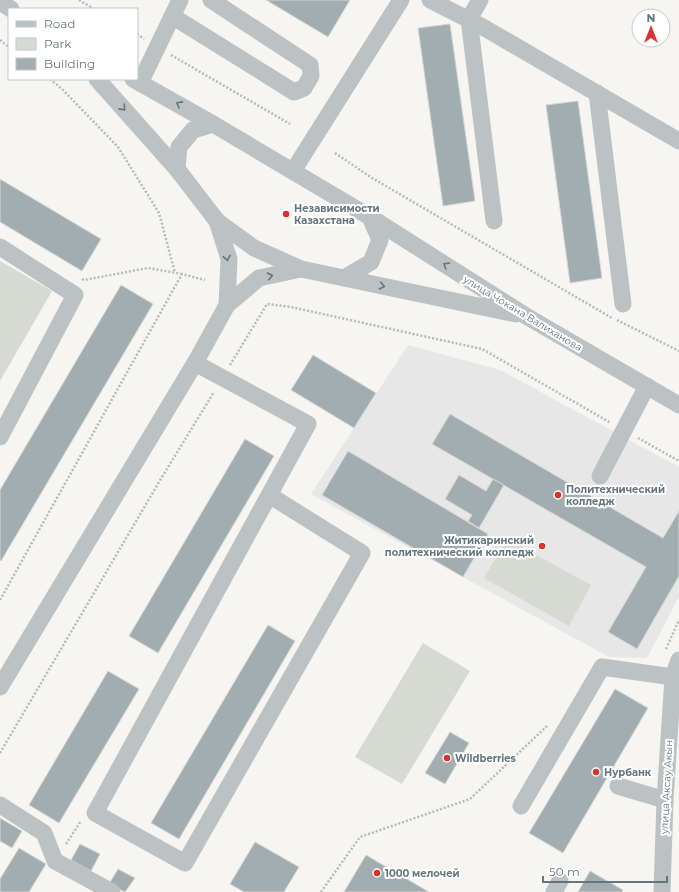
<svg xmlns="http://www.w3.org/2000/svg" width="679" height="892" viewBox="0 0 679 892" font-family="Montserrat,sans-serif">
<rect width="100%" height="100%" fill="#f6f5f2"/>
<path fill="#e6e7e6" d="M408,345L500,370L679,467V597L647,658L609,657L311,494Z"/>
<g fill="#d6dad2">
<path d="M0,261L52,291L0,381Z"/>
<path d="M507,539L591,585L569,626L484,578Z"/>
<path d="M423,643L470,671L402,784L355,757Z"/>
</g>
<g fill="#a1adb0" stroke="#d7d6d5">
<path d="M266,0H350L328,37Z"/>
<path d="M450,24L475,201L443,206L418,28Z"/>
<path d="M578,101L602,278L570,283L546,105Z"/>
<path d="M0,179L101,239L82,271L0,222Z"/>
<path d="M121,285L153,304L1,561L0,560V490Z"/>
<path d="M313,355L376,393L354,428L291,390Z"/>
<path d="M450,414L663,538L679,511V576L637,649L608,632L646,567L432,444Z"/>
<path d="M245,439L274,456L158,653L129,636Z"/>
<path d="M348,451L488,534L463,577L322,495Z"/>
<path d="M459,475L486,491L493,479L504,485L479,528L468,521L472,515L445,499Z"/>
<path d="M268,625L295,641L179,839L151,823Z"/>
<path d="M108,671L139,689L59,823L29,805Z"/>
<path d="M615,689L648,708L563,853L529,833Z"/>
<path d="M450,732L469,743L445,784L425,773Z"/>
<path d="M0,818L22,831L12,848L0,841Z"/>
<path d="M255,842L299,867L284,892H244L230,884Z"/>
<path d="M80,844L100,854L91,871L71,860Z"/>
<path d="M19,848L46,864L29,892H0V879Z"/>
<path d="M366,855L429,892H344Z"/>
<path d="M118,869L135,878L125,892L109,884Z"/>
<path d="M590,871L623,890L622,892H578Z"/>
</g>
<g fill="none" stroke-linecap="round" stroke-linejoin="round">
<g stroke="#b5b9bb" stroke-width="2.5" stroke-dasharray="2 2" stroke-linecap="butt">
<path d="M79,0L94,9"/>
<path d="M137,34L144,39"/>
<path d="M0,40L9,47"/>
<path d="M171,55L290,124"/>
<path d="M50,79L62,89L118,147L159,213L175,273"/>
<path d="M335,153L372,178L612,318"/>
<path d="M82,279L84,280L148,268L182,274"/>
<path d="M617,320L679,351"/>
<path d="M230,365L267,304L291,307L482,349L611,423"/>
<path d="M638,438L679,461"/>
<path d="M0,600L182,274L205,280"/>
<path d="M666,649L679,620"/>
<path d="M0,753L162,477L214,392"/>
<path d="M66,844L81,821"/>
<path d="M321,892L360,837L470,799L547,726"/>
</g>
<g stroke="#bcc2c4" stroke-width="17">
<path d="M430,0L481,26L679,141"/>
<path d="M480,0L469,19L494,221"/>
<path d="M0,2L11,9"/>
<path d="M172,16L294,92L304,88L311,76L310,65L211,0"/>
<path d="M97,79L177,169"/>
<path d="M133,79L213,124"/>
<path d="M140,83L180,0"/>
<path d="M597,93L623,304"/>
<path d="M213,124L370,217L380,240L371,262L344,278L301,269L254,248L217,221L177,169L179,147L193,130Z"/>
<path d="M293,171L401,0"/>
<path d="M370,217L526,316L679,405"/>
<path d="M217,221L229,259L227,305"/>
<path d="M0,247L75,295L0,437"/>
<path d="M344,278L516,314"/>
<path d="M195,363L308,424L95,813L185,863L362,553L269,495"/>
<path d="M600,476L647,386"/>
<path d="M0,687L195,363L227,305L259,278L301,269"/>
<path d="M618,786L665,800"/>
<path d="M0,805L44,833L55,861L112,892"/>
<path d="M521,806L602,667L673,677"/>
<path d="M554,892L560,881"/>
<path d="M662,892L665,800L673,677L679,660"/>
</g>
</g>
<defs><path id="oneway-chevron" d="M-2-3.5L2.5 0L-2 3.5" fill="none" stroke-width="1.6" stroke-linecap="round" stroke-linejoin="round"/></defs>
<g stroke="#62767c">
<use href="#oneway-chevron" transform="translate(179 104) rotate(-151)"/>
<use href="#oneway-chevron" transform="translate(123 108) rotate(48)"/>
<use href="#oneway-chevron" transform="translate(227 258) rotate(80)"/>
<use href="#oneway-chevron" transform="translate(446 265) rotate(-148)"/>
<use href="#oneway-chevron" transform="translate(270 276) rotate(-12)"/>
<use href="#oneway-chevron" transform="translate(382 286) rotate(12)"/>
</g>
<g fill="#da322e" stroke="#fff" stroke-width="1.5">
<circle cx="286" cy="214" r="4"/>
<circle cx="558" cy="495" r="4"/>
<circle cx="542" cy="546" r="4"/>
<circle cx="447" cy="758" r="4"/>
<circle cx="596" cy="772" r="4"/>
<circle cx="377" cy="873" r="4"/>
</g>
<g text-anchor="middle" stroke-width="4" stroke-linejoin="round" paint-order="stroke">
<g font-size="10" font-weight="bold" fill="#62767c" stroke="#fff" text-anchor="start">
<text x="294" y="212">Независимости<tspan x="294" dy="12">Казахстана</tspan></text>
<text x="566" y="493">Политехнический<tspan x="566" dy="12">колледж</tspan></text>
<text x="534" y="544" text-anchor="end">Житикаринский<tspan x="534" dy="12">политехнический колледж</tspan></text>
<text x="455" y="762">Wildberries</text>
<text x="604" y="776">Нурбанк</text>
<text x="385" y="877">1000 мелочей</text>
</g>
<g font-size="10" fill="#62767c" stroke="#fff">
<text transform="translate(523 313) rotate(31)" y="4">улица Чокана Валиханова</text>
<text transform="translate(666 787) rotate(-87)" y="4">улица Аксау Акын</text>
</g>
</g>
<rect x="8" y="8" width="130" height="72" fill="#ffffff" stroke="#c0c8cb"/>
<rect x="16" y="21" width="20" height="6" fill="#bcc2c4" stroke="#c0c8cb"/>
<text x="44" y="28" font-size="12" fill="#62767c">Road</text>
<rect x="16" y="38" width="20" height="12" fill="#d6dad2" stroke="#c0c8cb"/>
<text x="44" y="48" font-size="12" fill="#62767c">Park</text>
<rect x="16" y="58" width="20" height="12" fill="#a1adb0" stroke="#c0c8cb"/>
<text x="44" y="68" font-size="12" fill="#62767c">Building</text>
<g transform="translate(651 28)"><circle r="19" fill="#ffffff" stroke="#c0c8cb"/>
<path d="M0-3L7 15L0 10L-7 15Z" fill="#da322e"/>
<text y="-6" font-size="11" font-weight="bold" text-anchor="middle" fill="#62767c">N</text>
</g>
<path d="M543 876v6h124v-6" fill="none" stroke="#62767c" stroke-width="2"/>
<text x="549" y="876" font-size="12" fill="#62767c" stroke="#ffffff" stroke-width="3" paint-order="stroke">50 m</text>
</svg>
